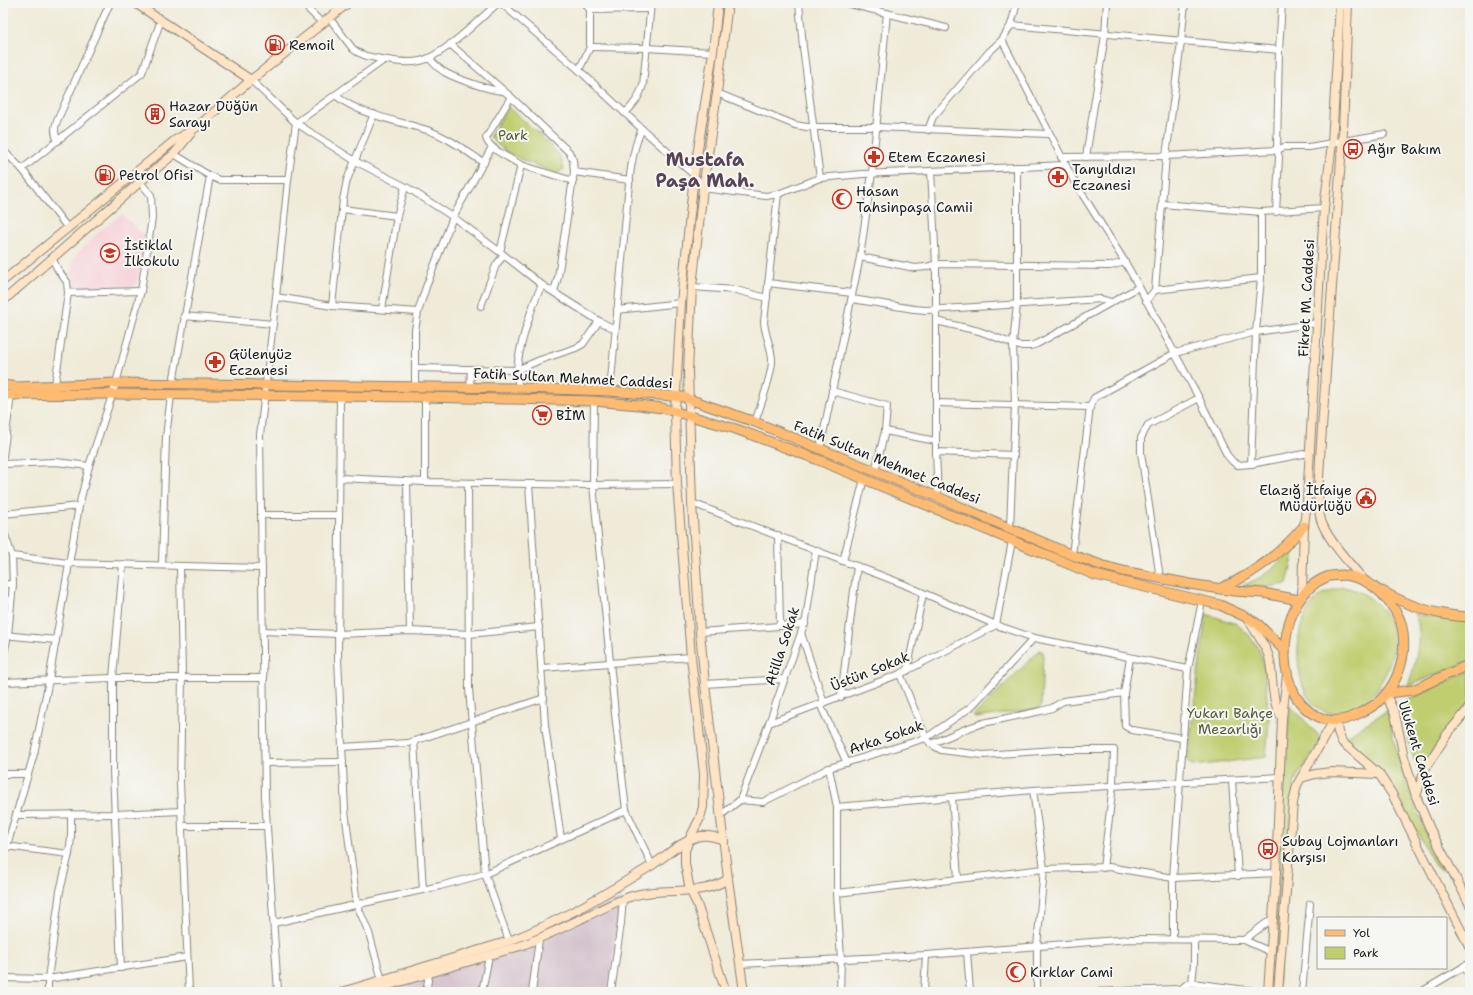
<svg xmlns="http://www.w3.org/2000/svg" width="1473" height="995" viewBox="0 0 1473 995" font-family="'Shantell Sans',sans-serif">
<rect width="100%" height="100%" fill="#f6f6f2"/>
<filter id="ink" filterUnits="userSpaceOnUse"><feTurbulence type="fractalNoise" baseFrequency=".025" numOctaves="2"/><feDisplacementMap in="SourceGraphic" scale="8" xChannelSelector="R" yChannelSelector="G"/><feConvolveMatrix kernelMatrix="1 2 1 2 8 2 1 2 1" color-interpolation-filters="sRGB"/></filter>
<filter id="wash" filterUnits="userSpaceOnUse"><feTurbulence type="fractalNoise" baseFrequency=".012" numOctaves="4" result="noise"/><feDisplacementMap in="SourceGraphic" scale="16" xChannelSelector="R" yChannelSelector="G"/><feGaussianBlur stdDeviation="0.9" result="paint"/><feColorMatrix in="noise" values="0 0 0 0 0 0 0 0 0 0 0 0 0 0 0 0 0 1.4 0 .05"/><feComposite in="paint" operator="in"/></filter>
<g filter="url(#wash)">
<rect width="100%" height="100%" fill="#efebd8"/>
<path fill="#f6cfd7" d="M122,214L145,236L136,286L75,291L73,289L71,270L73,261L79,252L97,233Z"/>
<path fill="#d1bdc9" d="M622,897L608,992H352L532,939Z"/>
<g fill="#c0ce70" stroke="#6e7546">
<path d="M508,107L539,134L560,156L564,169L557,173C533,164 507,158 490,136Z"/>
<path d="M1296,545L1287,584L1268,587H1241L1259,578L1273,568Z"/>
<path d="M1343,587C1360,590 1373,598 1383,611C1401,634 1393,665 1378,687C1375,691 1372,696 1368,699C1359,706 1344,713 1332,713C1317,713 1305,696 1302,683C1294,654 1296,612 1323,594C1328,591 1337,589 1343,587Z"/>
<path d="M1206,614L1237,624L1248,634L1259,649L1264,666L1269,721L1266,757L1194,766L1187,761Z"/>
<path d="M1414,614L1470,622V660L1407,687C1414,672 1421,640 1418,623C1417,620 1415,617 1414,614Z"/>
<path d="M1040,650L1043,652L1041,705L1039,709L975,718L973,716Z"/>
<path d="M1470,671V701L1434,749L1420,775L1414,760L1404,722L1406,700Z"/>
<path d="M1290,705L1322,739L1298,775L1294,784L1277,992H1272L1284,773Z"/>
<path d="M1388,710C1390,719 1391,728 1393,737C1403,783 1424,827 1443,870L1435,866L1389,779L1345,737Z"/>
</g>
</g>
<g filter="url(#ink)">
<g fill="none" stroke-linecap="round" stroke-linejoin="round">
<g stroke="#86847a" stroke-width="8">
<g id="street">
<path d="M302,3L323,24"/>
<path d="M501,3L579,70L642,129L694,175L703,188L766,196L778,194L820,178L863,174L1065,165"/>
<path d="M799,3L803,47L820,178"/>
<path d="M846,3L946,28"/>
<path d="M590,10L650,9"/>
<path d="M330,19L353,49C361,56 371,57 381,59C393,61 408,64 420,61C443,56 480,19 498,3"/>
<path d="M1011,25L1279,50"/>
<path d="M1002,40L1074,181L1125,262L1139,287L1199,398L1227,455L1233,462L1238,465L1251,464L1309,453"/>
<path d="M450,44L511,97L569,152L573,160L574,172"/>
<path d="M590,47L647,48L713,52"/>
<path d="M429,58C434,64 439,69 446,73C455,78 494,92 504,91"/>
<path d="M579,70L590,47V10L585,3"/>
<path d="M251,80L296,123L355,161L408,188L453,217L500,252"/>
<path d="M717,93L795,125L807,127H876L1049,134"/>
<path d="M335,95C361,116 397,120 427,130C448,137 466,151 484,163"/>
<path d="M511,97L486,138C488,149 512,159 521,165"/>
<path d="M625,113C635,104 639,97 643,85L651,3"/>
<path d="M928,130L933,117L989,52L1002,40L1011,25L1017,3"/>
<path d="M58,141C54,134 54,128 57,121L110,3"/>
<path d="M3,150L22,169L67,227"/>
<path d="M174,154L210,176L219,180H288"/>
<path d="M1061,157L1166,156L1277,150L1284,147H1309L1384,134"/>
<path d="M1086,157L1105,35L1107,3"/>
<path d="M22,169L142,73L161,20"/>
<path d="M931,171L936,264V452L938,497"/>
<path d="M573,181L521,165L500,252L542,285L599,321L615,329"/>
<path d="M1162,204L1261,212L1324,208"/>
<path d="M342,209L397,216"/>
<path d="M1276,212L1279,157L1277,150L1279,50L1282,3"/>
<path d="M860,257L915,268L926,267L936,264L1110,266L1125,262"/>
<path d="M52,258L58,270L67,282L68,293L55,385"/>
<path d="M768,283L852,293"/>
<path d="M692,287L736,290L767,298"/>
<path d="M1155,290L1261,278"/>
<path d="M554,292L558,277L574,172L630,180"/>
<path d="M68,293L141,291"/>
<path d="M276,297L332,306L418,312"/>
<path d="M852,299L914,309L926,310L1101,299L1111,302"/>
<path d="M1146,301L1155,290L1166,156L1181,42L1185,3"/>
<path d="M332,306L343,200L347,180L374,114"/>
<path d="M481,306L496,265L504,255"/>
<path d="M382,309L397,216L405,187"/>
<path d="M617,310L681,303"/>
<path d="M184,316L273,324"/>
<path d="M936,321L979,331L1019,346H1030L1037,344L1139,287"/>
<path d="M415,368L517,370L540,360L576,348L583,344L599,321"/>
<path d="M173,383L210,176"/>
<path d="M415,387V330L418,312L426,287L453,217L492,147"/>
<path d="M470,387L471,369"/>
<path d="M519,388C518,382 516,375 517,369C519,347 532,304 542,285"/>
<path d="M610,391C615,336 620,282 625,227C628,199 629,154 642,129"/>
<path d="M832,391L887,406L885,431L875,472"/>
<path d="M340,396L338,658L345,811L357,905L369,933L382,980"/>
<path d="M425,397V482L593,485L677,484"/>
<path d="M594,401L593,485L615,714L626,810L652,865"/>
<path d="M936,403L1090,407"/>
<path d="M755,422C760,407 773,373 772,359C771,346 765,335 764,322L778,194"/>
<path d="M885,431L936,441"/>
<path d="M820,449L860,257L872,173L887,13"/>
<path d="M936,452L1014,455"/>
<path d="M3,456L11,395"/>
<path d="M3,464L56,462L89,466"/>
<path d="M1251,464L1256,332L1261,278V212"/>
<path d="M340,478L425,482"/>
<path d="M407,482L410,631"/>
<path d="M468,483L469,689L485,874L509,941"/>
<path d="M529,484L545,725L561,839"/>
<path d="M692,503L903,584L996,625L1034,638L1188,669"/>
<path d="M3,514L79,506"/>
<path d="M261,515H339"/>
<path d="M1010,528L1015,405L1013,344L1017,304V167"/>
<path d="M3,529L12,556L13,584L8,635L3,658"/>
<path d="M778,535L780,625"/>
<path d="M1072,555L1090,407L1094,398L1175,353L1256,332L1317,323"/>
<path d="M12,556L68,563L262,568"/>
<path d="M843,561L864,479"/>
<path d="M162,565L166,437L171,395"/>
<path d="M180,566L182,678L180,783L189,992"/>
<path d="M1160,578L1141,453V438L1148,425L1199,398"/>
<path d="M3,584H13"/>
<path d="M263,631L338,634L410,631L469,634L539,627"/>
<path d="M700,632L805,624"/>
<path d="M801,633L824,703"/>
<path d="M3,635L56,640"/>
<path d="M1130,658L1124,693L1125,726L1132,730L1182,738"/>
<path d="M542,668L691,657"/>
<path d="M907,671L923,594"/>
<path d="M900,674L926,738L931,744L941,750L983,755L1056,750H1114L1113,785L1103,868"/>
<path d="M3,682L113,678H264"/>
<path d="M705,684L785,679"/>
<path d="M841,697L857,566"/>
<path d="M820,704L847,763"/>
<path d="M769,723L806,619L816,550"/>
<path d="M414,741L423,890"/>
<path d="M931,744L968,728L983,723L1041,711L1052,708L1063,701L1124,693"/>
<path d="M342,747L408,743L544,698"/>
<path d="M265,763L343,762"/>
<path d="M829,768L837,807V893L841,960L840,992"/>
<path d="M3,774H28"/>
<path d="M1232,780L1238,876"/>
<path d="M1033,790L1044,869L1037,947V992"/>
<path d="M952,797L958,878"/>
<path d="M740,800L763,802L829,768L926,738L971,707L1034,638"/>
<path d="M837,807L1033,790L1281,777"/>
<path d="M16,815L115,814L181,811"/>
<path d="M721,815L740,800L769,723L900,674L996,625L1012,541"/>
<path d="M182,826H266"/>
<path d="M5,846L69,854"/>
<path d="M3,859L34,754L49,680L79,506L89,466L116,383L141,291L152,218L151,195L140,182"/>
<path d="M837,893L1044,869L1109,867L1173,878L1276,873"/>
<path d="M274,923L440,886L485,874L626,810"/>
<path d="M1173,939V878L1188,669L1202,601"/>
<path d="M1244,940L1271,952"/>
<path d="M967,952L970,992"/>
<path d="M740,964L926,955L1130,939L1244,940L1273,918"/>
<path d="M1464,966L1470,977"/>
<path d="M121,968L113,770V678L123,564"/>
<path d="M3,978L48,979L187,957"/>
<path d="M1192,983L1262,992"/>
<path d="M48,992V979L60,891L69,854L71,838V814"/>
<path d="M278,992L265,797L260,435L276,297L288,180L296,123L384,60"/>
<path d="M426,992L429,974"/>
<path d="M482,992L489,956"/>
<path d="M532,992L539,939"/>
<path d="M611,992L621,923L623,898"/>
<path d="M924,992L926,955"/>
<path d="M1091,992L1181,989"/>
<path d="M1181,992V989L1187,984L1192,983L1194,964V941"/>
<path d="M1302,992L1310,904"/>
<path d="M1421,992L1470,963"/>
</g>
</g>
<g stroke="#86847a" stroke-width="10">
<g id="secondary">
<path d="M135,3L251,80"/>
<path d="M718,3L713,52L694,175L681,303L675,411L677,484L684,571L691,657L704,774L703,807L700,818L689,840L685,851V864L690,890L697,904L726,992"/>
<path d="M728,3L717,93L703,188L692,287L688,371L692,503L700,632L705,684L728,879L744,992"/>
<path d="M1348,3L1343,131L1320,457C1320,476 1316,497 1320,516C1323,535 1351,565 1364,580"/>
<path d="M3,281L174,141L197,127L251,80L348,3"/>
<path d="M3,301L140,182L174,154L191,133"/>
<path d="M1302,595L1304,526L1307,501L1319,289L1324,208L1332,143L1340,3"/>
<path d="M1248,618C1254,631 1264,642 1269,657C1274,676 1270,701 1282,718"/>
<path d="M1386,695L1395,714L1404,757L1416,796L1430,829L1470,905"/>
<path d="M1336,720L1338,732L1342,742L1379,774L1392,794L1470,948"/>
<path d="M1301,778L1315,774L1331,772L1379,774"/>
<path d="M1416,796L1426,767L1448,733L1470,707"/>
<path d="M342,992L509,941C557,923 602,896 646,869C662,860 679,842 697,837C706,834 715,837 724,840"/>
<path d="M366,992L520,946C544,937 566,926 589,915C608,906 625,896 646,893C675,888 702,896 728,879"/>
<path d="M1268,992L1276,873L1282,718L1287,675"/>
<path d="M1278,992L1293,803L1297,785L1334,720"/>
</g>
</g>
<g stroke="#86847a" stroke-width="11">
<g id="primary">
<path d="M3,385L17,387L116,383L519,388L610,391L683,397L755,422L938,497L1072,555L1104,566L1123,571L1190,584L1234,591L1263,593L1299,600"/>
<path d="M3,395L112,394L425,397L594,401L639,405L662,408L736,429L816,459L1095,575L1220,605L1248,618L1259,625L1285,651"/>
<path d="M1342,575C1359,576 1372,583 1384,596C1391,605 1400,615 1402,627C1409,662 1393,699 1360,713C1351,718 1339,722 1328,720C1324,720 1320,717 1317,716C1269,693 1277,595 1327,577C1331,575 1337,576 1342,575Z"/>
<path d="M1219,589C1253,575 1280,554 1304,526"/>
<path d="M1382,591C1410,607 1438,616 1470,617"/>
<path d="M1388,693L1413,690L1470,664"/>
</g>
</g>
<use href="#street" stroke="#fff" stroke-width="6"/>
<use href="#secondary" stroke="#ffe4c6" stroke-width="8"/>
<use href="#primary" stroke="#febb71" stroke-width="9"/>
</g>
</g>
<defs>
<g id="fuel-ring" transform="scale(1)"><circle r="9.5" fill="#f6f6f2" stroke="#c8321e" stroke-width="1.5"/><path d="M-5.5-6h7V0h2V4h1.3V-2.5L3-4.5l.8-.8L6-3V5H2.5V1h-1V6h-7ZM-4.2-4.7v3.2H.2V-4.7Z" fill="#c8321e"/></g>
<g id="building-ring" transform="scale(1)"><circle r="9.5" fill="#f6f6f2" stroke="#c8321e" stroke-width="1.5"/><path d="M-4-6H4V6H1V3H-1V6H-4ZM-2.5-4.3h1.7v1.8h-1.7ZM.8-4.3h1.7v1.8H.8ZM-2.5-1h1.7V.8h-1.7ZM.8-1h1.7V.8H.8Z" fill="#c8321e"/></g>
<g id="bus-ring" transform="scale(1)"><circle r="9.5" fill="#f6f6f2" stroke="#c8321e" stroke-width="1.5"/><path d="M-5-6H5V4H4V6H2V4H-2V6H-4V4H-5ZM-3.5-4V0h7V-4ZM-3.5 1.2v1.5H-2V1.2ZM2 1.2v1.5H3.5V1.2Z" fill="#c8321e"/></g>
<g id="pharmacy-ring" transform="scale(1)"><circle r="9.5" fill="#f6f6f2" stroke="#c8321e" stroke-width="1.5"/><path d="M-2-6h4v4h4v4h-4v4h-4v-4h-4v-4h4Z" fill="#c8321e"/></g>
<g id="mosque-ring" transform="scale(1)"><circle r="9.5" fill="#f6f6f2" stroke="#c8321e" stroke-width="1.5"/><path d="M3.5-4.9A6 6 0 1 0 3.5 4.9A5 5 0 1 1 3.5-4.9Z" fill="#c8321e"/></g>
<g id="school-ring" transform="scale(1)"><circle r="9.5" fill="#f6f6f2" stroke="#c8321e" stroke-width="1.5"/><path d="M0-5L7-2L0 1L-7-2ZM-4 1L0 2.5L4 1V4Q0 6-4 4Z" fill="#c8321e"/></g>
<g id="supermarket-ring" transform="scale(1)"><circle r="9.5" fill="#f6f6f2" stroke="#c8321e" stroke-width="1.5"/><path d="M-6-5.5h2.5l.6 2H6L4.5 2H-2.5L-4.4-4H-6ZM-1.5 3.2a1.3 1.3 0 1 0 .1 0ZM3 3.2a1.3 1.3 0 1 0 .1 0Z" fill="#c8321e"/></g>
<g id="civic-ring" transform="scale(1)"><circle r="9.5" fill="#f6f6f2" stroke="#c8321e" stroke-width="1.5"/><path d="M-.6-6.5H3V-4.5H.6V-3L4-1V1h2V6H-6V1h2V-1L-.6-3ZM-1.2 2.5V6h2.4V2.5Z" fill="#c8321e"/></g>
</defs>
<g fill-rule="evenodd">
<use href="#fuel-ring" x="275" y="45"/>
<use href="#building-ring" x="155" y="114"/>
<use href="#bus-ring" x="1353" y="149"/>
<use href="#pharmacy-ring" x="874" y="157"/>
<use href="#fuel-ring" x="105" y="175"/>
<use href="#pharmacy-ring" x="1058" y="177"/>
<use href="#mosque-ring" x="842" y="199"/>
<use href="#school-ring" x="110" y="253"/>
<use href="#pharmacy-ring" x="215" y="362"/>
<use href="#supermarket-ring" x="542" y="415"/>
<use href="#civic-ring" x="1366" y="498"/>
<use href="#bus-ring" x="1268" y="849"/>
<use href="#mosque-ring" x="1016" y="972"/>
</g>
<g text-anchor="middle" stroke-width="4" stroke-linejoin="round" paint-order="stroke">
<g font-size="14" fill="#1c1c1c" stroke="#f6f6f2" text-anchor="start">
<text x="289" y="50">Remoil</text>
<text x="169" y="111">Hazar Düğün<tspan x="169" dy="16">Sarayı</tspan></text>
<text x="1367" y="154">Ağır Bakım</text>
<text x="888" y="162">Etem Eczanesi</text>
<text x="1072" y="174">Tanyıldızı<tspan x="1072" dy="16">Eczanesi</tspan></text>
<text x="119" y="180">Petrol Ofisi</text>
<text x="856" y="196">Hasan<tspan x="856" dy="16">Tahsinpaşa Camii</tspan></text>
<text x="124" y="250">İstiklal<tspan x="124" dy="16">İlkokulu</tspan></text>
<text x="229" y="359">Gülenyüz<tspan x="229" dy="16">Eczanesi</tspan></text>
<text x="556" y="420">BİM</text>
<text x="1352" y="495" text-anchor="end">Elazığ İtfaiye<tspan x="1352" dy="16">Müdürlüğü</tspan></text>
<text x="1282" y="846">Subay Lojmanları<tspan x="1282" dy="16">Karşısı</tspan></text>
<text x="1030" y="977">Kırklar Cami</text>
</g>
<g font-size="14" fill="#555a39" stroke="#f6f6f2">
<text x="513" y="140">Park</text>
<text x="1230" y="718">Yukarı Bahçe<tspan x="1230" dy="16">Mezarlığı</tspan></text>
</g>
<g font-size="14" fill="#1c1c1c" stroke="#f6f6f2">
<text transform="translate(1306 298) rotate(-87)" y="5">Fikret M. Caddesi</text>
<text transform="translate(573 378) rotate(3)" y="5">Fatih Sultan Mehmet Caddesi</text>
<text transform="translate(887 462) rotate(22)" y="5">Fatih Sultan Mehmet Caddesi</text>
<text transform="translate(782 646) rotate(-72)" y="5">Atilla Sokak</text>
<text transform="translate(870 671) rotate(-22)" y="5">Üstün Sokak</text>
<text transform="translate(886 737) rotate(-19)" y="5">Arka Sokak</text>
<text transform="translate(1419 753) rotate(73)" y="5">Ulukent Caddesi</text>
</g>
<g font-size="18" font-weight="bold" fill="#594457" stroke="#f6f6f2">
<text x="705" y="166">Mustafa<tspan x="705" dy="21">Paşa Mah.</tspan></text>
</g>
</g>
<rect width="1473" height="995" fill="none" stroke="#f6f6f2" stroke-width="16"/>
<rect x="1317" y="917" width="130" height="52" fill="#f6f6f2" stroke="#9f9f9c"/>
<rect x="1325" y="930" width="20" height="6" fill="#febb71" stroke="#9f9f9c"/>
<text x="1353" y="937" font-size="12" fill="#1c1c1c">Yol</text>
<rect x="1325" y="947" width="20" height="12" fill="#c0ce70" stroke="#9f9f9c"/>
<text x="1353" y="957" font-size="12" fill="#1c1c1c">Park</text>
</svg>
